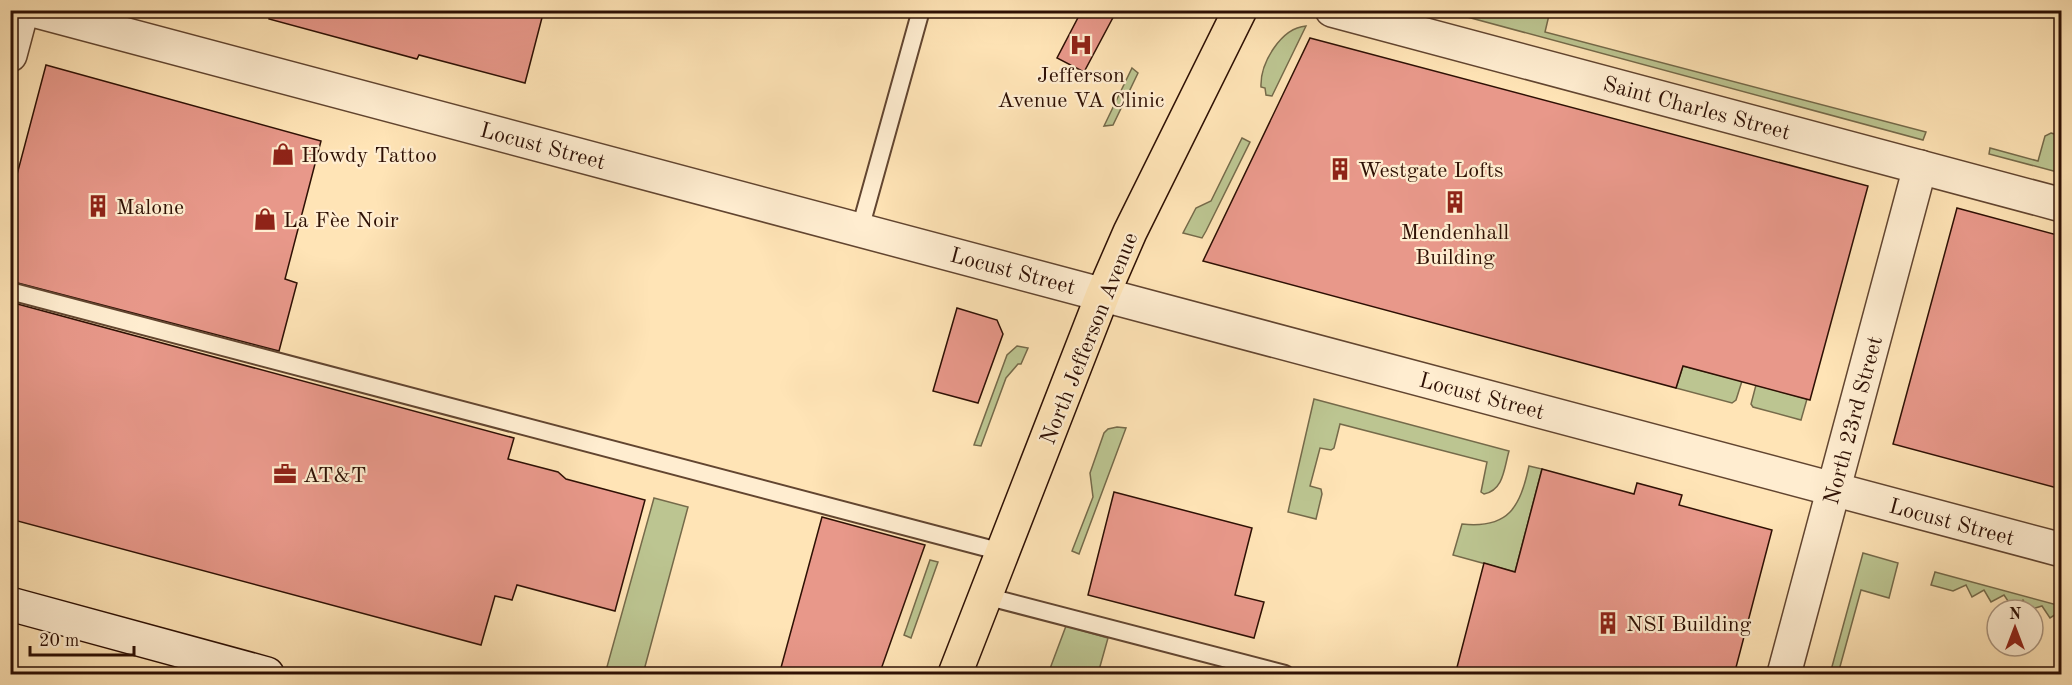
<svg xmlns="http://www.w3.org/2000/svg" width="2072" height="685" viewBox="0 0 2072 685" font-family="'Old Standard TT',serif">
<rect width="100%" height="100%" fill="#ffe4b6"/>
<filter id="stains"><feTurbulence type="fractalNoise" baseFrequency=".00333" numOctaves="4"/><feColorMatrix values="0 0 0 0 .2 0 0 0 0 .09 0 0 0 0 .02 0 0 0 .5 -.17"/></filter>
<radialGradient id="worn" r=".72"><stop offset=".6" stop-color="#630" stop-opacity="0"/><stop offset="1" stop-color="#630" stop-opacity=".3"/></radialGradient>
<g fill="#bcc591" stroke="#756a4a" stroke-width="1.5">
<path d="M1445,11H1469L1493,17L1496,11H1550L1545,32L1926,132L1923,140Z"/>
<path d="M1306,26L1272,96L1266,95L1265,88L1261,87C1260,63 1281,28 1306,26Z"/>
<path d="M1132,68L1138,73L1113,125L1104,126Z"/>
<path d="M2051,133L2061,136V173L1989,154L1990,148L2038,161L2045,136Z"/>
<path d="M1242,138L1250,142L1206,231L1202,238L1183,233L1196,208L1211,201Z"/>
<path d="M1017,346L1028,348L1021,364H1018L1006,378L981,446L974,445L1007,355Z"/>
<path d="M1683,366L1742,381L1736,400L1732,403L1676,388Z"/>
<path d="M1756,385L1807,399L1801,420L1753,407L1751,404Z"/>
<path d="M1314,399L1509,451C1504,468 1504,490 1484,494L1481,492L1487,462L1340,424L1334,448L1331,450L1320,448L1310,486L1321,489L1322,494L1316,519L1288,512Z"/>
<path d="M1117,427L1126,428L1079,554L1072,551L1093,497L1090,473L1104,433L1108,429Z"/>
<path d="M1529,466L1542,469L1515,572L1453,555L1462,524C1509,529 1520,507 1529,466Z"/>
<path d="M654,498L688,507L643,674H605Z"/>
<path d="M1863,553L1898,563L1889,598L1861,590L1838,674H1830Z"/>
<path d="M930,560L938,562L911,638L904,635Z"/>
<path d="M1935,572L2061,606V611L2050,618L2042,606L2029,610L2023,600L2012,607L2004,595L1991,602L1984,590L1972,597L1966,585L1953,591L1931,585Z"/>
<path d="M1066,626L1108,638L1099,670L1117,674H1048Z"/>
</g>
<g fill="#e8988a" stroke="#2e1004" stroke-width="1.5">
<path d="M270,10H544L525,83L419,55L417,59L269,19Z"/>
<path d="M1082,10H1117L1084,72L1057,58Z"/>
<path d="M1310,38L1868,186L1810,400L1683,366L1676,388L1203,261Z"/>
<path d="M46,65L321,141L285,279L297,283L279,351L10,281V201Z"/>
<path d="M1957,208L2061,236V489L1893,444Z"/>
<path d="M10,302L514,438L508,459L558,472L566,479L645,500L615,611L517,585L512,600L495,596L481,645L10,519Z"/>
<path d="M957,308L997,320L1003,334L978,403L933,391Z"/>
<path d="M1542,469L1634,494L1637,483L1682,495L1679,505L1772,530L1734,675H1455L1484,563L1515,572Z"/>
<path d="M1114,492L1252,528L1235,595L1264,602L1254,638L1088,595Z"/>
<path d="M822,517L925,545L879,675H779Z"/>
</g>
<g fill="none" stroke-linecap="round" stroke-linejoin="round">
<g stroke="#624530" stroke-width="20">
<g id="service">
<path d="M860,229L921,10"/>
<path d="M10,291L1002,552"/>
<path d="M985,596L1285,674"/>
</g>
</g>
<g stroke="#624530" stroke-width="36">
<g id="minor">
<path d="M33,10L2062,550"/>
<path d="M1332,10L2062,205"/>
<path d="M10,55L22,10"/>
<path d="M1784,674L1920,167"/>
</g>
</g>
<g stroke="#2e1004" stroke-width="36">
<path id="secondary" d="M10,604L267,674"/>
</g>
<g stroke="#2e1004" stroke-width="36">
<path id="primary" d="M955,674L1103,294L1130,232L1240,10"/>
</g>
<use href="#service" stroke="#ffedd0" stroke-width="16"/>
<use href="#minor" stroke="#ffedd0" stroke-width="33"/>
<use href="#secondary" stroke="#ffedd0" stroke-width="33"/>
<use href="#primary" stroke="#ffe4b6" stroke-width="33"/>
</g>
<defs>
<g id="hospital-bare" transform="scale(1.8)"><path d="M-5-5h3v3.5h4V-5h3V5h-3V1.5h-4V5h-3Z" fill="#8f2418" stroke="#ffedd0" stroke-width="2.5" paint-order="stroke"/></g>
<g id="shop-bare" transform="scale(1.8)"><path d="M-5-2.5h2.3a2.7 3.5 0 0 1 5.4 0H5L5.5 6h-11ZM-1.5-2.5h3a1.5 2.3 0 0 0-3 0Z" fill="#8f2418" stroke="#ffedd0" stroke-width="2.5" paint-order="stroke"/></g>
<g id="building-bare" transform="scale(1.8)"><path d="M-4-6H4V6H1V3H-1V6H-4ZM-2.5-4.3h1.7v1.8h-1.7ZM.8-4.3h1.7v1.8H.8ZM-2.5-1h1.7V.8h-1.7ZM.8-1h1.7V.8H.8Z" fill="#8f2418" stroke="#ffedd0" stroke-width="2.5" paint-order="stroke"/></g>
<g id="office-bare" transform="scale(1.8)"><path d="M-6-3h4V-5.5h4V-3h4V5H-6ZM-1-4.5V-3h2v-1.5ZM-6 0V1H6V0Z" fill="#8f2418" stroke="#ffedd0" stroke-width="2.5" paint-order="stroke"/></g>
</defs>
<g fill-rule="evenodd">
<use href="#hospital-bare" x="1081" y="45"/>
<use href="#shop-bare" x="283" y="154"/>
<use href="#building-bare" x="1340" y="169"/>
<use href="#building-bare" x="1455" y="202"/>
<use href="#building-bare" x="98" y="206"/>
<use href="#shop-bare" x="265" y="219"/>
<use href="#office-bare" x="285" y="474"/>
<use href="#building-bare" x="1608" y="623"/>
</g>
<g text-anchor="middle" stroke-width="4.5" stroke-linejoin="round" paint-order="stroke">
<g font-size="22" fill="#2e1004" stroke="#ffedd0" text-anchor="start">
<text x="1081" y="82" text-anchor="middle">Jefferson<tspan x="1081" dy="25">Avenue VA Clinic</tspan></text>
<text x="301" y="162">Howdy Tattoo</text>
<text x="1358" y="177">Westgate Lofts</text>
<text x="116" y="214">Malone</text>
<text x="283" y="227">La Fèe Noir</text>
<text x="1455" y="239" text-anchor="middle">Mendenhall<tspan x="1455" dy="25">Building</tspan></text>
<text x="303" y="482">AT&amp;T</text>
<text x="1626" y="631">NSI Building</text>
</g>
<g font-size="22" fill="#2e1004" stroke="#ffedd0">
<text transform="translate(1697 107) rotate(15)" y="8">Saint Charles Street</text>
<text transform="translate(543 145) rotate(15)" y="8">Locust Street</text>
<text transform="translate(1013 270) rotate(15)" y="8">Locust Street</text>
<text transform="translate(1088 338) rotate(-68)" y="8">North Jefferson Avenue</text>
<text transform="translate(1482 395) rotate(15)" y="8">Locust Street</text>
<text transform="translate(1852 420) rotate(-75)" y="8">North 23rd Street</text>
<text transform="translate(1952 521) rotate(15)" y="8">Locust Street</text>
</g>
</g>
<rect width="2072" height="685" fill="none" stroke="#ffe4b6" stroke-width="36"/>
<rect x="12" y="12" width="2048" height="661" fill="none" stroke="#2e1004" stroke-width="3"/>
<rect x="18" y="18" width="2036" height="649" fill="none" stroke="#2e1004" stroke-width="1.5"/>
<g transform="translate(2015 628)"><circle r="28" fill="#ffedd0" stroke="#ab957e" stroke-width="1.5"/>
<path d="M0-4.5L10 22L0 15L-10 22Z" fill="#8f2418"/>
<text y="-9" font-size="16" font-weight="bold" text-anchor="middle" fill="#2e1004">N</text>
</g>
<path d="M30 646v9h104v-9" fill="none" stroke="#2e1004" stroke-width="3"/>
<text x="39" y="646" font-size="18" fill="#2e1004" stroke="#ffedd0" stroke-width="4.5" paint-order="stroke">20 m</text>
<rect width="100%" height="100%" filter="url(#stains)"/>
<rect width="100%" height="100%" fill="url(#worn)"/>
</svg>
